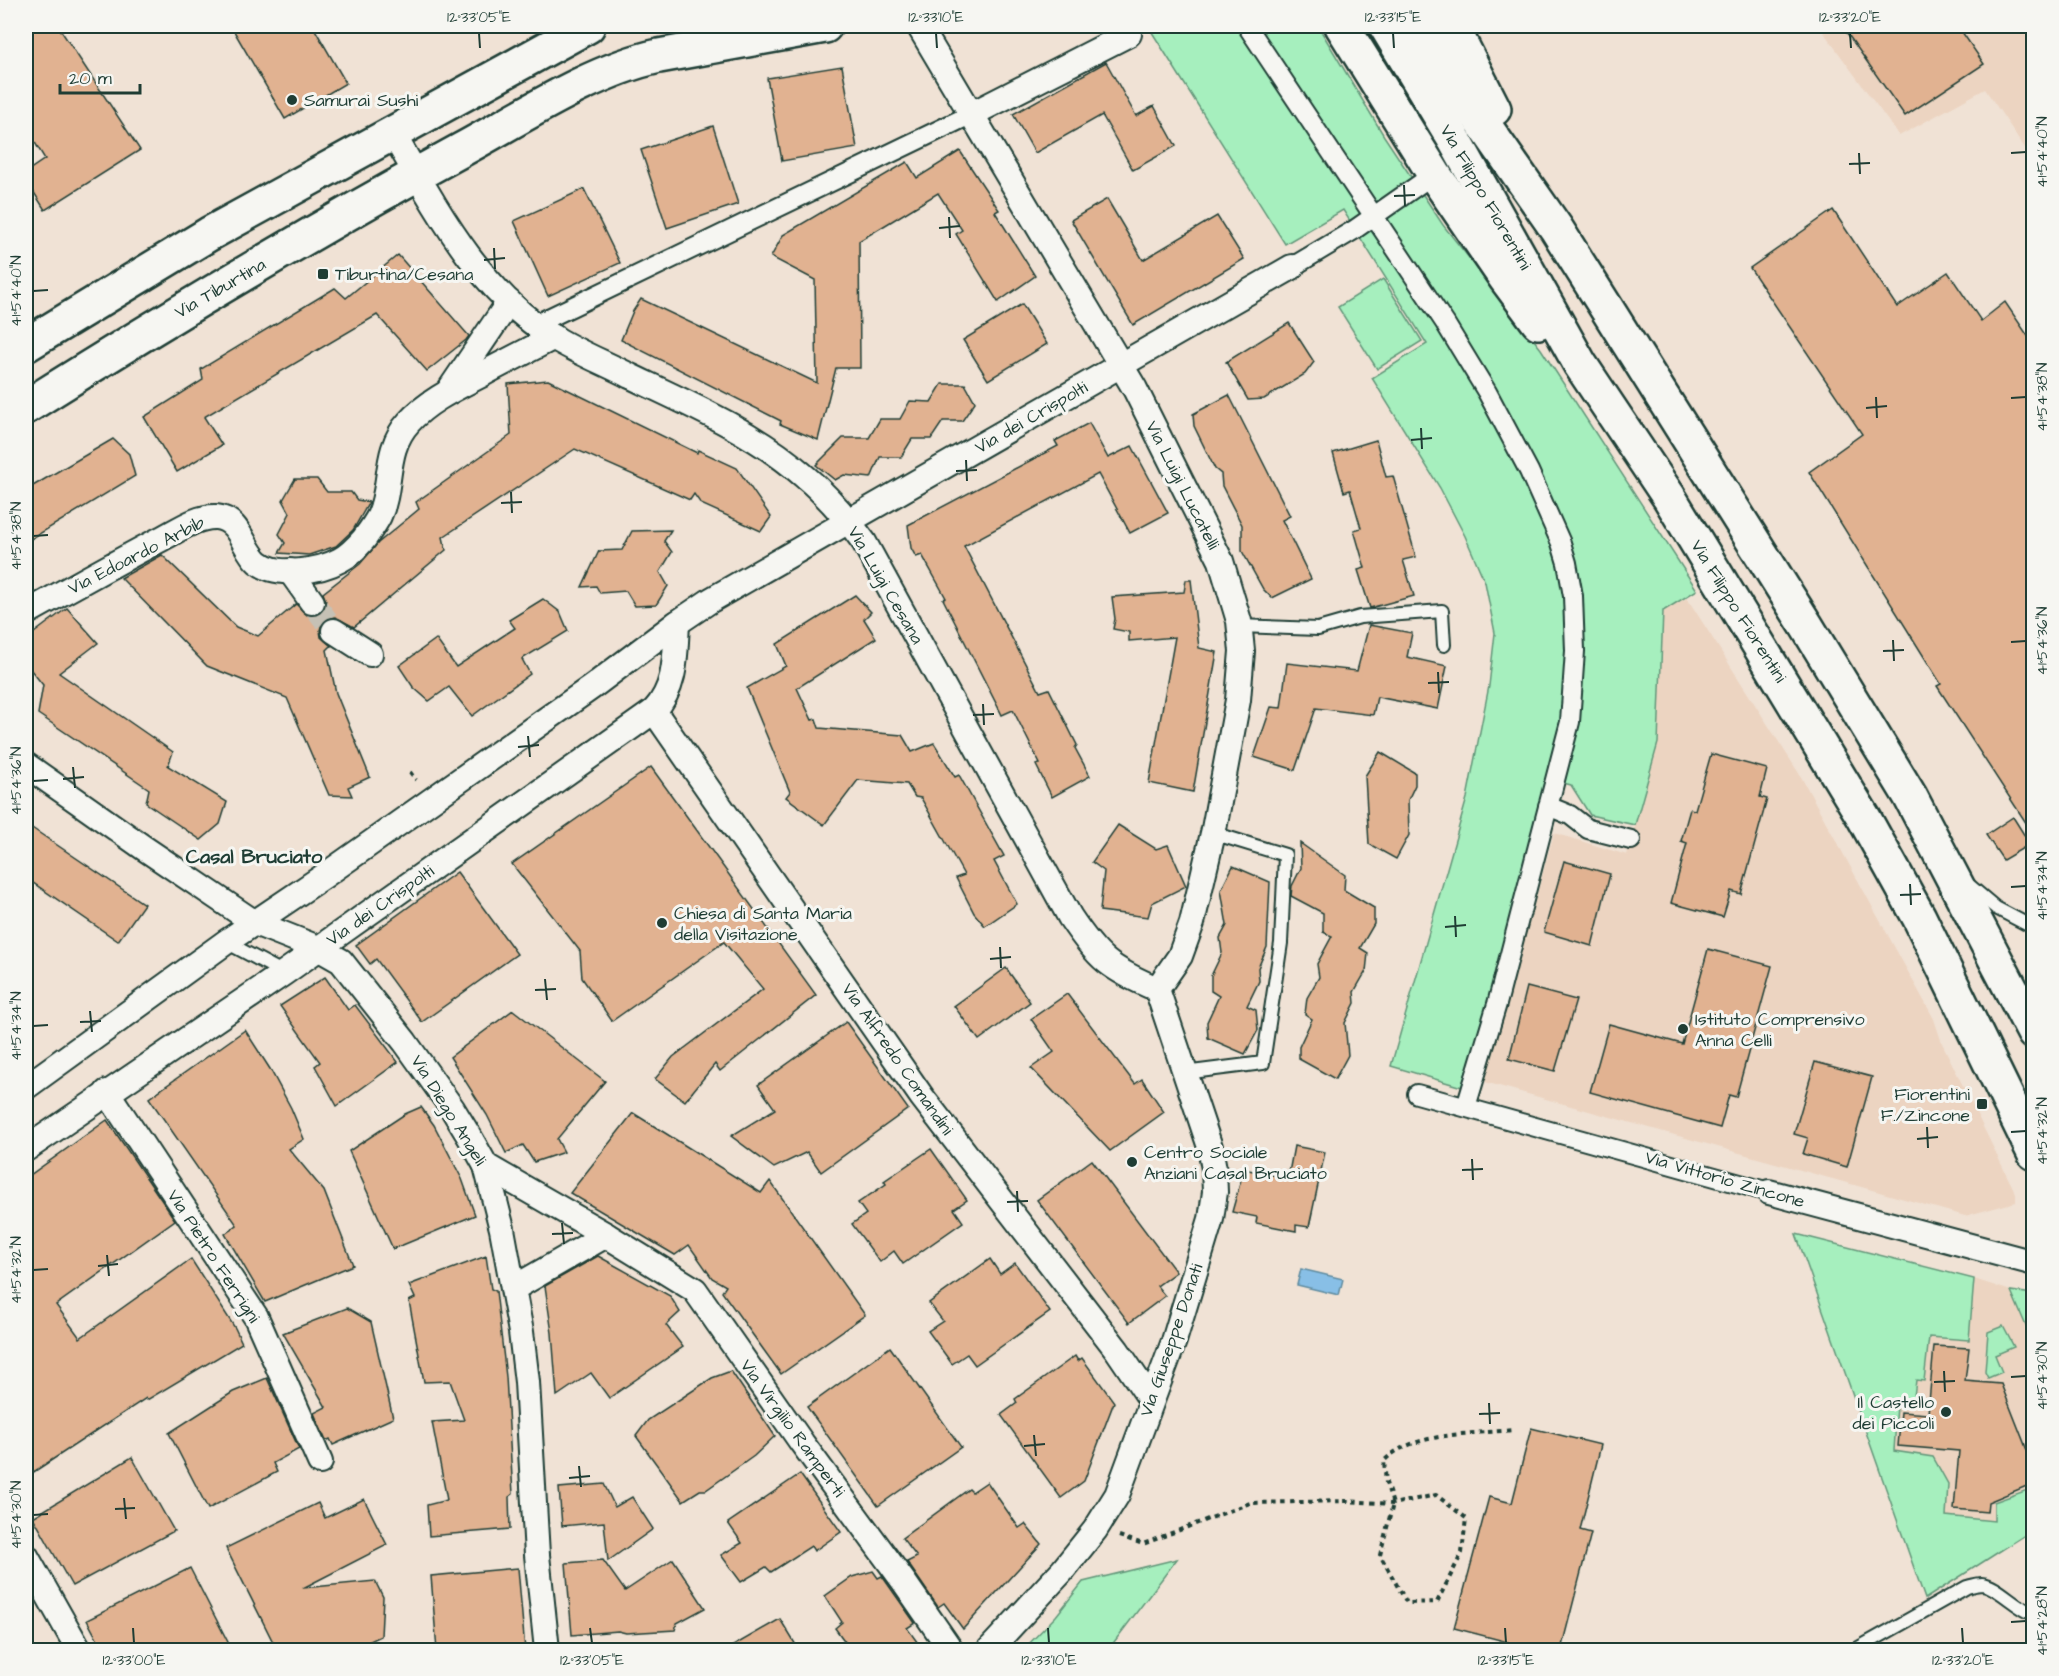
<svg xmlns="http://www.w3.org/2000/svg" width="2059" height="1676" viewBox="0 0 2059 1676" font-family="'Architects Daughter',sans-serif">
<rect width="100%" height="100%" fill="#f0e2d5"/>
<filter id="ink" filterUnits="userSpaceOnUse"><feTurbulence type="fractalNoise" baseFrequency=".0167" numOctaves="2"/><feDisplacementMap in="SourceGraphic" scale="12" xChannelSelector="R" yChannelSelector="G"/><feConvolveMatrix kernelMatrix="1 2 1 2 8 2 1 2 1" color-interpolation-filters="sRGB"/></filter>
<g filter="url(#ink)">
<g fill="#ecd4c1">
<path d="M1819,26H2033V160L1985,89L1899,136Z"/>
<path d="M1687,598L1800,775L1934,1019L1942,1043L2016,1194V1202L1965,1216L1485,1082L1554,833L1627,855L1658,743L1663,610Z"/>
<path d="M1796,1234L1974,1279L2011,1291L2033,1294V1530L1925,1599Z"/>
</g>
<g fill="#a6efbe" stroke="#629679" stroke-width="1.5">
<path d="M1157,26H1318L1384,136L1443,225L1541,349L1697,590L1663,611L1658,743L1635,825L1590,815L1571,785L1547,779L1489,1008L1462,1087L1391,1066L1467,798L1489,686L1495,633L1485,582L1465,536L1440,488L1372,378L1427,344L1343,210L1285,244L1150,29Z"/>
<path d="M1383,279L1422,341L1377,369L1338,307Z"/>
<path d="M1796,1234L1974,1279L1969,1340L1929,1337L1924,1381L1916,1380L1913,1405H1897L1894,1451L1933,1457L1948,1484L1946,1516L1994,1521V1502L2033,1488V1530L1925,1599Z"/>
<path d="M2011,1291L2033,1294V1339L2032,1340Z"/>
<path d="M2003,1326L2014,1347L1995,1355L2002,1372L1988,1378L1985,1372L1988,1332Z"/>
<path d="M1177,1559L1108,1650H1023L1056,1616L1083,1582Z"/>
</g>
<path fill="#88bfe6" stroke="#5e8b9f" stroke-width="1.5" d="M1301,1269L1343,1279L1339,1295L1297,1285Z"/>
<g fill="#e1b291" stroke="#1f3d34" stroke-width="1.5">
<path d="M26,26H58L140,150L45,210L26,180V172L45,159L26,128Z"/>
<path d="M231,26H313L346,83L285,119Z"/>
<path d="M1842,26H1958L1984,64L1905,116Z"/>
<path d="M1106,62L1136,116L1154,106L1176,146L1133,170L1102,115L1035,153L1013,114Z"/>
<path d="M842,66L857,148L782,161L767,78Z"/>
<path d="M713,126L738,204L667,228L641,150Z"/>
<path d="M960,151L999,210L995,212L1035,276L998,302L956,234L962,230L938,193L859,241L860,368H836L818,440L780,424L781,421L621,340L633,311L641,299L817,383L815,280L771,257L783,235L907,162L917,178Z"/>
<path d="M584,189L620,263L548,296L514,221Z"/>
<path d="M1107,199L1143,260L1217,216L1244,259L1133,325L1071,220Z"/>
<path d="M1833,210L1897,307L1948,272L1981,321L2005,302L2034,345V835L1937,686L1941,684L1809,472L1862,434L1750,268Z"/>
<path d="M398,255L469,336L466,340L427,371L377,315L204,417L222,445L177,472L144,417L203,380L201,369L335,288L346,298Z"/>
<path d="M1022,304L1047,344L988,380L963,340Z"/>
<path d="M1289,323L1314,362L1305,374L1264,399L1248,400L1226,362Z"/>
<path d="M548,380L697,453L698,450L737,468L771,517L761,531L701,504L694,494L690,500L575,449L443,537L446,550L354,627L335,617L328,618L322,623L320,630L321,637L331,646L327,650L336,693L370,777L348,787L352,796L329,795L287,698L207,666L121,578L162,555L236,627L258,636L296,604L307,615L313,616L320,614L325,608L326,601L323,593L360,564L378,543L419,509L416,502L511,435L508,384Z"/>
<path d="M942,384H965L975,402L962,421H943L931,439H912L901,457H880L871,478L844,475L835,480L816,465L843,438H869L880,419H900L910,401L931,402Z"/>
<path d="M1229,395L1290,516L1282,520L1311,579L1272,598L1263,589L1242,551V525L1222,486L1221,474L1215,469L1194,426L1193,414Z"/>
<path d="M1089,423L1108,458L1132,446L1168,513L1130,533L1098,474L964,546L1040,692L1049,689L1077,745L1075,748L1090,776L1052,797L1036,765L1040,764L1013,710L1002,715L943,599L946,598L922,555L916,557L911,548L908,525L1058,446L1055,441Z"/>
<path d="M113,439L129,454L135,476L26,542V490Z"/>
<path d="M1376,440L1386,477L1393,476L1416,557L1403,560L1414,596L1370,608L1358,570L1365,568L1354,530L1361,528L1350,490L1344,492L1333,453Z"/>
<path d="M295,479H317L327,492H351L357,500L369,502L353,530L336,546L309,555L279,553L285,543L279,534L290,513L283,500Z"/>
<path d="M671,530L664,541L672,552L660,572L668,586L656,605L635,606L626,591L600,593L596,586L582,587L599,551L622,550L632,531Z"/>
<path d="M1186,580H1191L1199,648L1217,652L1193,792L1149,783L1175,637L1129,641V632L1113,629L1115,619L1112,597L1184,592Z"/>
<path d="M855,595L871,612L864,619L876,638L797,688L812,720L816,719L819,728L902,735L912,752L934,743L955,777L959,775L1004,856L994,861L1017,904L985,926L974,913L956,878L964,875L921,798L915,797L907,784L858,780L824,825L786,797L790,792L747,688L786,666L777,644Z"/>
<path d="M543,599L560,612L568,631L522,659L530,674L472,716L449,687L429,701L413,687L399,666L436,639L456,667L515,628L509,620Z"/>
<path d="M67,608L98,643L59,673L173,752L168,766L227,802L220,824L201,840L146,803L149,789L38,714L43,685L26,664V639Z"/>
<path d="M1369,625L1412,633L1407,657L1447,666L1438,709L1377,697L1373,715L1316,708L1295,770L1254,757L1271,707L1281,708L1287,663L1357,671Z"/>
<path d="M1380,752L1415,773V785L1408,800L1409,835L1396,859L1369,844L1365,776Z"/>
<path d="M1711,754L1767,769L1760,797L1767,799L1741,894L1731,891L1723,917L1671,903L1687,843L1681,841L1690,809L1695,810Z"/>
<path d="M651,767L816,995L720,1071L715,1064L685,1101L655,1079L673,1057L763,989L724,942L612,1021L582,978L580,951L512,864Z"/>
<path d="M2013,817L2030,844L2003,860L1986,835Z"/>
<path d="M26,824L144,904L118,941L26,878Z"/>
<path d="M1118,825L1156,849L1168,845L1186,886L1152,903L1148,917L1100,911L1104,871L1092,862Z"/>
<path d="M1300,843L1345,875L1344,890L1374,908V924L1360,948L1368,953L1366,971L1354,992L1355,1003L1345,1023L1348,1055L1335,1079L1299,1059V1047L1312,1019L1305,1014L1307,998L1319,977L1317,964L1332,936L1323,932V913L1291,896L1292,886L1301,868Z"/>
<path d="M1564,861L1610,874L1592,946L1544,932Z"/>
<path d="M1233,866L1270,882L1267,947L1258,968L1259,981L1247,1006L1256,1010L1258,1030L1245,1054L1208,1038L1207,1022L1219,996L1211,991V976L1222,953L1220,938L1227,925L1221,890Z"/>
<path d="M457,872L517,954L422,1022L376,959L370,964L356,945Z"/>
<path d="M1708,949L1772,966L1736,1097L1729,1095L1720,1128L1590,1092L1609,1024L1682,1044Z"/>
<path d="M1006,968L1030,1002L979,1040L954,1006Z"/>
<path d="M325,977L348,1010L355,1005L398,1062L337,1106L315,1066L320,1062L280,1006Z"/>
<path d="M1527,987L1576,1000L1555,1071L1509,1059Z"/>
<path d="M1067,994L1135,1084L1142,1079L1164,1112L1110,1151L1031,1068L1054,1052L1031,1019Z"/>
<path d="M513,1010L605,1081L557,1139L564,1152L534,1162L523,1145L506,1153L487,1115L450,1057Z"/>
<path d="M846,1022L908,1109L821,1172L807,1152L774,1168L731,1136L775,1109L758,1085Z"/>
<path d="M245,1030L270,1069L291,1108L304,1139L289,1149L324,1191L353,1265L265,1302L225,1234L237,1225L149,1098Z"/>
<path d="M1815,1062L1872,1077L1847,1167L1803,1154L1808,1138L1794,1134Z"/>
<path d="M421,1107L434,1125L462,1179L475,1215L393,1249L349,1151L405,1114Z"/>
<path d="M633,1113L761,1193L770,1181L865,1315L781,1374L722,1292L726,1286L712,1278L689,1245L675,1255L570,1193Z"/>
<path d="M107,1120L175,1220L56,1305L80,1338L191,1259L235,1328L242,1343L147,1400L146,1398L26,1477V1178Z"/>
<path d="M1294,1146L1325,1152L1309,1227L1296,1225V1231L1256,1223L1257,1217L1232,1212L1244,1169L1288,1178Z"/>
<path d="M931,1149L967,1200L954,1209L963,1222L903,1264L894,1251L880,1262L852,1224L866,1214L858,1203L886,1184L884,1181Z"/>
<path d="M1092,1160L1176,1272L1157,1286L1165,1296L1129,1323L1037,1200Z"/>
<path d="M486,1256L491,1289L496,1291L506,1377L513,1494L509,1497L510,1529L429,1536L427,1505L447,1500L432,1422L464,1420L450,1381L424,1382L409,1301L415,1298L409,1285Z"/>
<path d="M598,1256L670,1296L680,1312L666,1325L683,1347L609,1398L591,1373L557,1396L552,1333L545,1286Z"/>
<path d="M990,1259L1000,1274L1015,1263L1050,1312L975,1365L967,1354L952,1364L928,1331L943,1321L929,1303Z"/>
<path d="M347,1308L371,1322L393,1418L333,1445L330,1439L326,1441L314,1413L326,1407L283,1333Z"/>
<path d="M1934,1346L1969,1348L1965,1381L2001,1384L2034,1468V1483L1988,1502L1987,1512L1954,1509L1959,1451L1898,1446L1901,1412L1928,1414Z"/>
<path d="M890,1347L961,1447L878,1506L807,1407Z"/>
<path d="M1075,1356L1078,1361L1082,1358L1114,1402L1084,1481L1061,1498L1001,1415L1017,1403L1015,1399Z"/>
<path d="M731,1371L775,1436L754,1456L706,1490H700L683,1501L636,1436L648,1420L712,1378Z"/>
<path d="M267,1378L299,1449L273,1463L277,1472L208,1509L169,1433L233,1392Z"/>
<path d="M1531,1428L1601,1445L1580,1530L1591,1533L1561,1650H1506L1508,1642L1454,1628L1489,1497L1512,1503Z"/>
<path d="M132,1457L174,1531L72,1586L33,1517Z"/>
<path d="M800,1474L841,1532L814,1551L811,1546L771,1572L766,1567L741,1582L721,1555L742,1543L728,1523Z"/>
<path d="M987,1482L1019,1528L1025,1524L1041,1544L963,1629L944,1603L938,1607L907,1562L917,1557L902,1538L969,1489L972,1492Z"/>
<path d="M604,1484L615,1507L632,1497L653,1529L608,1561L604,1522L562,1526L559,1488Z"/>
<path d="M364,1499L387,1545L303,1588L375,1581L383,1597L381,1636L351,1650H277L226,1548L318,1503L325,1518Z"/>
<path d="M673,1559L705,1608L677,1623L675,1630L626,1633L618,1631L572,1635L566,1563L603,1560L625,1591Z"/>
<path d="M190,1568L232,1650H103L87,1620Z"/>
<path d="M518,1568L525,1650H437L431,1576Z"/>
<path d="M873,1571L878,1578L882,1576L915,1623L907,1628L923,1650H851L835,1628L842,1622L825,1596L852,1577Z"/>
<path d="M780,1619L799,1650H726Z"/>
</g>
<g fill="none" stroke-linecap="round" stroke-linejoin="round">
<path stroke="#c6c1b5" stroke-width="24" stroke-dasharray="24 12" stroke-linecap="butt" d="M312,602L334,631"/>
<g stroke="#1f3d34" stroke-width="16">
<g id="service">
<path d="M1240,626L1318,629L1360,617L1442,611L1444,645"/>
<path d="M1970,886L1996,908L2034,928"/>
<path d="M226,942L284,973"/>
<path d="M1184,1073L1263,1063L1281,943L1285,855L1226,837"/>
<path d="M1855,1650L1967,1587C1971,1586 1977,1584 1982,1584C1997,1585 2017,1609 2034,1614"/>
</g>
</g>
<g stroke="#1f3d34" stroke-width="22">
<g id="pedestrian">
<path d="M1247,26L1445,323L1487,392L1529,471L1561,543L1567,563L1573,596L1575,651L1570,722L1497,1004L1466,1107"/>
<path d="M1292,267L1354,230L1434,174"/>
<path d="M536,324L972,114"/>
<path d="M1548,806L1570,815L1588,829L1631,840"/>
<path d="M1417,1094L1769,1192"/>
</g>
</g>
<g stroke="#1f3d34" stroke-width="28">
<g id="minor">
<path d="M919,26L1135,389L1221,561L1239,621L1242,651L1238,700L1214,829L1192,923L1180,956L1157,989"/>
<path d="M972,114L1129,34"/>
<path d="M392,132C435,206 478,290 553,337C577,352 605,363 630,376C687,403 756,433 803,475C827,495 846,517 864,542L1070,917C1098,959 1110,969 1157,989"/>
<path d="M450,389L509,302"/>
<path d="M290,571L312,602"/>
<path d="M26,613C71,588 115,563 161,539C177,531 197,516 216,517C240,519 243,549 258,562C277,578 320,571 340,560C350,555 357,547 364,539C369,532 375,524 379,516C393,487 383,450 409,422C428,401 456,388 481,375C505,362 529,350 554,337"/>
<path d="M334,631L370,654"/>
<path d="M654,711L922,1097L1117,1350L1151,1400"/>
<path d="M26,765L144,848L255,923L318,948L341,961L405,1042L452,1108L472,1141L486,1166L502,1229L521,1332L527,1382L537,1555L547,1650"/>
<path d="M26,1087L226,942L324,876L592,687L677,623L711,600L1292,267"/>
<path d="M107,1092L256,1317L320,1462"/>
<path d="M26,1149L284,973L654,711C677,686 675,655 677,623"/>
<path d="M486,1166L606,1235L695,1290L802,1443L904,1582L951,1650"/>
<path d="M1769,1192L2034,1263"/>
<path d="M514,1288L606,1235"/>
<path d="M26,1556L79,1650"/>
<path d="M989,1650L1063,1570L1095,1530L1117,1495L1174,1341L1211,1219L1215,1192L1214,1169L1210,1147L1157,989"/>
</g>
</g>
<g stroke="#1f3d34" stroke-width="38">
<g id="secondary">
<path d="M1342,26L1434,174L1506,279L1538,322"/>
<path d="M1386,26L1454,139L1580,364L1669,497L1864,818L1919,917L2034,1153"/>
<path d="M1421,26L1448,73L1556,228L1806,625L1910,796L2034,1033"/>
<path d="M1455,26L1460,42L1494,109"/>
</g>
</g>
<g stroke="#1f3d34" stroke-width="38">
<g id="primary">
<path d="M26,345L209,234L588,26"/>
<path d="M26,407C169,317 314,230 463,149C522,117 593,70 659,56L825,26"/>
</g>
</g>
<g stroke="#1f3d34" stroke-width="4" stroke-dasharray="4.5 4.5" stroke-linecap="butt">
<path d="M410,772L416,780"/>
<path d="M1119,1536L1143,1544L1250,1503L1347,1501L1393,1504L1436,1495L1466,1518L1462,1553L1437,1602L1407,1603L1380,1555L1393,1504L1386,1483L1384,1461C1411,1432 1475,1434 1513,1430"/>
</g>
<use href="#service" stroke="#f6f6f2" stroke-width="12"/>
<use href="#pedestrian" stroke="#f6f6f2" stroke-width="18"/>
<use href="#minor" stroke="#f6f6f2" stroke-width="24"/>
<use href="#secondary" stroke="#f6f6f2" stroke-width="33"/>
<use href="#primary" stroke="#f6f6f2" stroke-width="33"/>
</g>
</g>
<path fill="none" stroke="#1f3d34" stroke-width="2" d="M479,33L480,48M936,33L937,48M1393,33L1394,48M1850,33L1851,48M1859,153L1860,174M2011,153L2026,152M1849,164L1870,163M1404,185L1405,206M1394,196L1415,195M949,217L950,238M939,228L960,226M494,248L495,269M484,260L505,258M33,291L48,290M1876,397L1877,418M2011,398L2026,397M1866,408L1887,406M1421,428L1422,449M1411,440L1432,438M966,460L967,481M956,471L977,470M511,492L512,513M501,503L522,502M33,536L48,535M1893,640L1894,661M2011,642L2026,641M1883,651L1904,650M1438,672L1439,693M1428,683L1449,682M983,704L984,725M973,715L994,714M528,736L530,757M518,747L539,745M73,767L75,788M63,779L84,777M33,781L48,780M1910,884L1911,905M2011,887L2026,886M1900,895L1921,894M1455,916L1456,937M1445,927L1466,925M1000,947L1001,968M990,959L1011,957M545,979L547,1000M535,990L556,989M90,1011L92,1032M80,1022L101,1021M33,1026L48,1025M1927,1127L1928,1148M2011,1132L2026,1131M1917,1139L1938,1137M1472,1159L1473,1180M1462,1170L1483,1169M1017,1191L1018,1212M1007,1202L1028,1201M562,1223L564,1244M552,1234L573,1233M107,1255L109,1276M98,1266L118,1264M33,1270L48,1269M1944,1371L1945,1392M2011,1377L2026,1376M1934,1382L1955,1381M1489,1403L1490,1424M1479,1414L1500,1413M1034,1435L1036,1456M1024,1446L1045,1444M579,1466L581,1487M569,1478L590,1476M124,1498L126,1519M115,1509L135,1508M33,1515L48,1514M2011,1622L2026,1621M133,1628L134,1643M590,1628L592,1643M1048,1628L1049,1643M1505,1628L1506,1643M1962,1628L1963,1643"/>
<g fill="#1f3d34" stroke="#f6f6f2" stroke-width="2">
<circle cx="292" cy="100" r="6"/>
<rect x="317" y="268" width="12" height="12" rx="3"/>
<circle cx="662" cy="923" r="6"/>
<circle cx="1683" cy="1029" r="6"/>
<rect x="1976" y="1098" width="12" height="12" rx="3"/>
<circle cx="1132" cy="1162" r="6"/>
<circle cx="1946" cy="1412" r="6"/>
</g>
<g text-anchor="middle" stroke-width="6" stroke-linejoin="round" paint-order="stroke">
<g font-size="18" fill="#1f3d34" stroke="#f6f6f2" text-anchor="start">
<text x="304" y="106">Samurai Sushi</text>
<text x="335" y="280">Tiburtina/Cesana</text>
<text x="674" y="919">Chiesa di Santa Maria<tspan x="674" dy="21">della Visitazione</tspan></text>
<text x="1695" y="1025">Istituto Comprensivo<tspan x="1695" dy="21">Anna Celli</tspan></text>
<text x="1970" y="1100" text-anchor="end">Fiorentini<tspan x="1970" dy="21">F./Zincone</tspan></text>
<text x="1144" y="1158">Centro Sociale<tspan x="1144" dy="21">Anziani Casal Bruciato</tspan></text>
<text x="1934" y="1408" text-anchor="end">Il Castello<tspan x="1934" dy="21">dei Piccoli</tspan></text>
</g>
<g font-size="18" fill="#1f3d34" stroke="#f6f6f2">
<text transform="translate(1486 197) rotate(60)" y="6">Via Filippo Fiorentini</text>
<text transform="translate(220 288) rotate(-30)" y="6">Via Tiburtina</text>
<text transform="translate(1031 417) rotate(-30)" y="6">Via dei Crispolti</text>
<text transform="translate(1183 485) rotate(63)" y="6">Via Luigi Lucatelli</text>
<text transform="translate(136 555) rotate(-27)" y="6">Via Edoardo Arbib</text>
<text transform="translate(886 585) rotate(60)" y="6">Via Luigi Cesana</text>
<text transform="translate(1739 611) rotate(58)" y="6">Via Filippo Fiorentini</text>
<text transform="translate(380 905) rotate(-35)" y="6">Via dei Crispolti</text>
<text transform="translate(898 1059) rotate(55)" y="6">Via Alfredo Comandini</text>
<text transform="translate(449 1110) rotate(58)" y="6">Via Diego Angeli</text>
<text transform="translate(1725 1179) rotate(16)" y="6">Via Vittorio Zincone</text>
<text transform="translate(214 1256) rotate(57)" y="6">Via Pietro Ferrigni</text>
<text transform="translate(1171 1340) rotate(-71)" y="6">Via Giuseppe Donati</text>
<text transform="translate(793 1428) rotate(54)" y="6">Via Virgilio Ramperti</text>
</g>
<g font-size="20" font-weight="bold" fill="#1f3d34" stroke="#f6f6f2">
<text x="254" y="863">Casal Bruciato</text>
</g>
</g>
<rect width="2059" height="1676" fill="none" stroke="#f6f6f2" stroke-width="66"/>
<path d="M60 84v9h80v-9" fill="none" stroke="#1f3d34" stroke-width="3"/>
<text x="69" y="84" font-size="18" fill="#1f3d34" stroke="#f6f6f2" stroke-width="4.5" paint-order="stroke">20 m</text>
<rect x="33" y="33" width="1993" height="1610" fill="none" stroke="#1f3d34" stroke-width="2"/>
<g font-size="15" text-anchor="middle" fill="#1f3d34">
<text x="479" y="22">12°33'05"E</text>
<text x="936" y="22">12°33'10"E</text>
<text x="1393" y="22">12°33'15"E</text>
<text x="1850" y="22">12°33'20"E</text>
<text transform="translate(2042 152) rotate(-90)" y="5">41°54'40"N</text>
<text transform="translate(16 291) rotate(-90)" y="5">41°54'40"N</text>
<text transform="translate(2042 397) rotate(-90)" y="5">41°54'38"N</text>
<text transform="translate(16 536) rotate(-90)" y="5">41°54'38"N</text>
<text transform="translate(2042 641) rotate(-90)" y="5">41°54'36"N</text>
<text transform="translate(16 781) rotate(-90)" y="5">41°54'36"N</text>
<text transform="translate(2042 886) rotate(-90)" y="5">41°54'34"N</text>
<text transform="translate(16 1026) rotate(-90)" y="5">41°54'34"N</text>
<text transform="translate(2042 1131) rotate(-90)" y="5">41°54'32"N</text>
<text transform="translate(16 1270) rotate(-90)" y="5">41°54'32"N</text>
<text transform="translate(2042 1376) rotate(-90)" y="5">41°54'30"N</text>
<text transform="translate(16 1515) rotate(-90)" y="5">41°54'30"N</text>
<text transform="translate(2042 1621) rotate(-90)" y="5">41°54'28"N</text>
<text x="134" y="1665">12°33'00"E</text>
<text x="592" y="1665">12°33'05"E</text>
<text x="1049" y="1665">12°33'10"E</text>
<text x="1506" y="1665">12°33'15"E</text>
<text x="1963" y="1665">12°33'20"E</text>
</g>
</svg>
